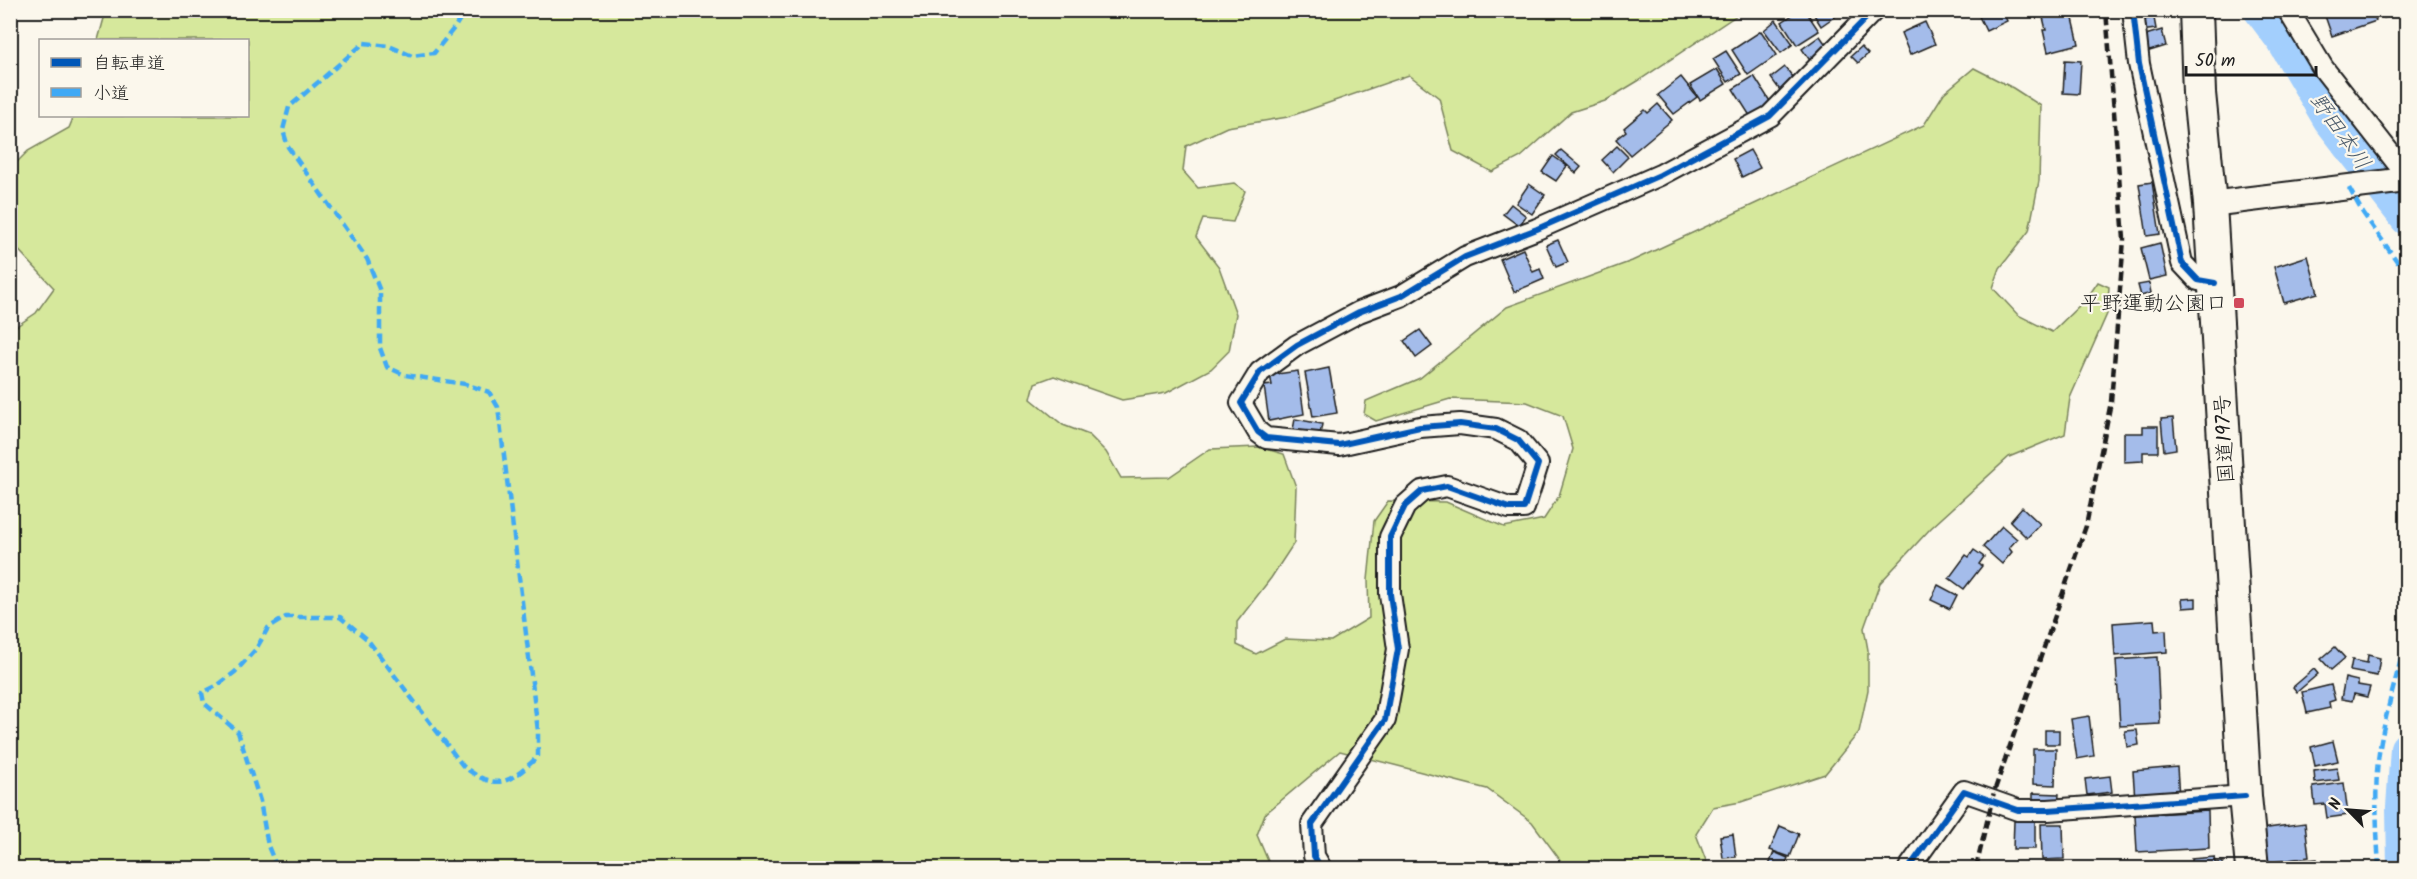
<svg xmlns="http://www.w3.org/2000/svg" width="2417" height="879" viewBox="0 0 2417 879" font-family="Kalam,'Klee One',sans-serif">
<rect width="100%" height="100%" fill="#fbf7ec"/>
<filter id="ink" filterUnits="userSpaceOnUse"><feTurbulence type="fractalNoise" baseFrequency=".0167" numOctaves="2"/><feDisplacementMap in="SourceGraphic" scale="12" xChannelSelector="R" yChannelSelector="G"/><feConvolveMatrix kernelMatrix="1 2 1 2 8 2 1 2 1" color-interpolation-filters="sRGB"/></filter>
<g filter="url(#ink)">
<path fill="#d6e89c" stroke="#79825c" stroke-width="1.5" d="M106,11H1743L1638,81L1605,101L1571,112L1521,157L1492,172L1453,151L1439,98L1409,75L1288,117L1227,127L1186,146L1183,171L1198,188L1234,183L1245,191L1233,222L1203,219L1196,237L1219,267L1236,314L1229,351L1211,369L1166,393L1122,400L1054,376L1035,383L1031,399L1063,425L1089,435L1106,452L1121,478L1169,477L1210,449L1258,447L1284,454L1296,487L1294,543L1271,578L1237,622V645L1256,654L1285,639L1331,641L1369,618L1368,580L1374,521L1388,501L1446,502L1504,527L1544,519L1559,496L1573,449L1563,416L1527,402L1450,399L1376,421L1364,414L1366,401L1420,378L1507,307L1632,261L1924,125L1944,93L1974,68L2013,88L2041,106L2039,181L2029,231L2000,268L1993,288L2018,315L2052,332L2087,298L2098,282L2109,287L2107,314L2070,398L2065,434L2009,457L1931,528L1880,583L1864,628L1868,650V690L1859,732L1825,774L1741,802L1713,807L1696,834L1708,866L1707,868H1566L1532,822L1487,789L1340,751L1265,814L1257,835L1271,868H11V330L36,313L54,288L11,242V168L28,151L69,128L74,116H248V40H98Z"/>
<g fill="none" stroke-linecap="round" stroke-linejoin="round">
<g stroke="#a3cffd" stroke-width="32">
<path d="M2259,10L2283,42L2329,120L2406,219"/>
<path d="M2403,868L2402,807L2406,748"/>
</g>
</g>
<g fill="#a4bcea" stroke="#1c1c1c" stroke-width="1.5">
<path d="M1800,10H1805L1819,31L1797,45L1782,22Z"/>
<path d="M1811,10H1844L1821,26Z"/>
<path d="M1976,10H2002L2007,21L1986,31Z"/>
<path d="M2053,10H2071L2079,44L2048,52L2043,30H2046L2042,13Z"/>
<path d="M2138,10H2156L2157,15L2139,17Z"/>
<path d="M2323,10H2372L2376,21L2332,36Z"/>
<path d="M2382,10H2406L2384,18Z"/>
<path d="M2154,18L2156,29L2140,31L2139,20Z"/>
<path d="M1776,20L1793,44L1781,53L1764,30Z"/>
<path d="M1925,22L1935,44L1910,55L1901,33Z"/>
<path d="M2162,30L2166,46L2143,53L2139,37Z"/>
<path d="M1761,31L1777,55L1748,75L1732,50Z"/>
<path d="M1820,36L1829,49L1811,62L1802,49Z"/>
<path d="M1861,47L1868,54L1858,63L1851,56Z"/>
<path d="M1726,51L1741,74L1728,82L1713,59Z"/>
<path d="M2065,60L2081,61L2079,94L2063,93Z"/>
<path d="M1785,67L1797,82L1782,93L1771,78Z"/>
<path d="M1717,69L1726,84L1700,100L1690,85Z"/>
<path d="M1754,76L1773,106L1752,119L1733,89Z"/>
<path d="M1681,77L1697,97L1674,114L1658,95Z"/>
<path d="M1658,104L1672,120L1630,155L1616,139L1626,131L1624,128L1645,110L1648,113Z"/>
<path d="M1617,146L1628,157L1613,172L1602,160Z"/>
<path d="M1561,150L1581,167L1576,173L1556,155Z"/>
<path d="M1750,150L1760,168L1742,177L1733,159Z"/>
<path d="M1553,156L1567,166L1556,181L1542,172Z"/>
<path d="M2152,182L2160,234L2147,236L2139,184Z"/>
<path d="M1529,184L1545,195L1532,214L1516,203Z"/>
<path d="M1511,204L1526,216L1519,226L1503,214Z"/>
<path d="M1558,240L1568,262L1556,267L1546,245Z"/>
<path d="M2160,243L2167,276L2149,280L2141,248Z"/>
<path d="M1523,249L1533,272L1540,269L1544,279L1514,292L1500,259Z"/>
<path d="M2308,256L2318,293L2284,303L2274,267Z"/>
<path d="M2149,283L2151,293L2141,296L2138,285Z"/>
<path d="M1420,330L1432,346L1416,358L1404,341Z"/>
<path d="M1329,368L1337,413L1313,417L1305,373Z"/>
<path d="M1298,371L1304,414L1269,421L1264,386L1272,385L1270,375Z"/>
<path d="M2173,418L2176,449L2164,451L2161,419Z"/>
<path d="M1295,419L1322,424L1319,440L1292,435Z"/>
<path d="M2143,426H2158V452H2143V461L2124,462V433H2143Z"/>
<path d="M2022,507L2040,524L2027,538L2010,521Z"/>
<path d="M2002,526L2017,539L2009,548L2012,552L2002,564L1983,547Z"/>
<path d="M1974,550L1984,557L1979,564L1982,566L1964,589L1949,578L1966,555L1969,557Z"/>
<path d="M1938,585L1957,595L1950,609L1931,600Z"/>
<path d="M2196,598V607L2183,608L2182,599Z"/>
<path d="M2154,620L2155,631L2166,630L2167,652L2115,656L2113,623Z"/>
<path d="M2335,647L2345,658L2331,670L2321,659Z"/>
<path d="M2368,655L2380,658L2377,676L2350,671L2352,660L2367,663Z"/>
<path d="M2157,657L2160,724L2120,726L2116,660Z"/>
<path d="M2314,669L2318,674L2297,692L2293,687Z"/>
<path d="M2345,678L2358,681V685L2370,687L2367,697L2354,694L2352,701L2341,699Z"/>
<path d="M2331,685L2335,700L2329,702L2330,708L2307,713L2302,692Z"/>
<path d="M2089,716L2094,756L2077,759L2071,719Z"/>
<rect x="2045" y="730" width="14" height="14"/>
<path d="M2137,730L2139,745L2127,747L2125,731Z"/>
<path d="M2333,741L2338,761L2315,766L2311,747Z"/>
<path d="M2033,749H2056L2055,785L2033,784Z"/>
<path d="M2177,767L2179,797L2135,800L2133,771Z"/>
<path d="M2337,768L2339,780L2315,783L2314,771Z"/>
<path d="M2110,776L2112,792L2087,795L2085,779Z"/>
<path d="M2344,783L2348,815L2327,818L2325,804L2315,805L2313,787Z"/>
<path d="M2033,793L2059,794L2058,808H2033Z"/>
<path d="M2208,811L2209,848L2137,852L2135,815Z"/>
<path d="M2014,821H2035V849H2013Z"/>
<path d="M2305,823L2309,857L2266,863L2261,829Z"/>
<path d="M2041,824H2063L2064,859L2042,860Z"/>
<path d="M1780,826L1799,834L1790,857L1770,850Z"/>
<path d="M1733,834L1736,857L1723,858L1720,836Z"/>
<path d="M1774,852L1788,858L1784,868H1768Z"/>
<path d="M2214,857L2215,863L2223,862V868H2191V859Z"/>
<path d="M2317,859L2318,868H2284V862Z"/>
</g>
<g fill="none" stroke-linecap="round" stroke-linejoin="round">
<g stroke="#1c1c1c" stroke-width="24">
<g id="minor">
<path d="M2133,10L2139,64L2182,263L2198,280L2215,283"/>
<path d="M2288,10L2323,68L2406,174"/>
<path d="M1321,868L1314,856L1312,824L1385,720L1398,649L1390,594V537L1405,506L1422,491L1447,486L1509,508H1524L1538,464L1518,440L1496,429L1460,424L1420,427L1339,445L1266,438L1258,432L1241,403L1260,372L1297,345L1359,312L1401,296L1465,257L1537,229L1660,175L1770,116L1874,10"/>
<path d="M1909,868L1964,791L2018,810H2048L2245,796"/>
</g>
</g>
<g stroke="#1c1c1c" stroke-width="28">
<path id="tertiary" d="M2210,204L2406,180"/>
</g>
<g stroke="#1c1c1c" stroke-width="36">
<path id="trunk" d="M2196,10L2199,93L2210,204L2245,796L2252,868"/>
</g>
<use href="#minor" stroke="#fbf7ec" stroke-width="20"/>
<use href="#tertiary" stroke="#fbf7ec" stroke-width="24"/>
<use href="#trunk" stroke="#fbf7ec" stroke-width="32"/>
<path stroke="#1c1c1c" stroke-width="4.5" stroke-dasharray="9 4.5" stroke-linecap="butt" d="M1976,868L1994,792L2086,526L2111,402L2124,239L2106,10"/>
<g stroke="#3fa9f5" stroke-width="4.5" stroke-dasharray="9 4.5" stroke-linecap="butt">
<path d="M2349,188L2363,213L2406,274"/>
<path d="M277,868L268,846L260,801L238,732L204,703L202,693L218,685L235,672L256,649L268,628L286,617H340L367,639L463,766C496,792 510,784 538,756V731L498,407L489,392L465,384L405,375L387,367L380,348V291L367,259L288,147L283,130L289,107L364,43L389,46L412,56L434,53L455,27L465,10"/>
<path d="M2379,868C2377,834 2374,786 2379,753C2385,715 2396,678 2406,641"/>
</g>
<g stroke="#fbf7ec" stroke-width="10">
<g id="cycleway">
<path d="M2133,10L2139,64L2182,263L2198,280L2215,283"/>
<path d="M1321,868L1314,856L1312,824L1385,720L1398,649L1390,594V537L1405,506L1422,491L1447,486L1509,508H1524L1538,464L1518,440L1496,429L1460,424L1420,427L1339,445L1266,438L1258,432L1241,403L1260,372L1297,345L1359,312L1401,296L1465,257L1537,229L1660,175L1770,116L1874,10"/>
<path d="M1909,868L1964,791L2018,810H2048L2245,796"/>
</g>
</g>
<use href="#cycleway" stroke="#0057b8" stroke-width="6"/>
</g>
</g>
<rect fill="#d1495b" stroke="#fbf7ec" stroke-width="2" x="2233" y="297" width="12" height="12" rx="3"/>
<g text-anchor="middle" stroke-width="4.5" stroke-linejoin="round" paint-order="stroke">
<g font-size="21" fill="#1c1c1c" stroke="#fbf7ec" text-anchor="end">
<text x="2227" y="310">平野運動公園口</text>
</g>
<g font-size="21" fill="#1c1c1c" stroke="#fbf7ec">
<text transform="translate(2224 439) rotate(-93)" y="7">国道197号</text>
</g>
<g font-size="22" font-style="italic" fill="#4b5b6b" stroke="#fbf7ec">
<text transform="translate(2341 131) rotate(55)" y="8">野田本川</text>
</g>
</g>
<rect width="2417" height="879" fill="none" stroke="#fbf7ec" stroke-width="36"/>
<rect x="18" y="18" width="2381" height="843" fill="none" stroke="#1c1c1c" stroke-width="2" filter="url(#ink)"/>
<rect x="39" y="39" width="210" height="78" fill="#fbf7ec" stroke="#a29f99" stroke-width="1.5"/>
<rect x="51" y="58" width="30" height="9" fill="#0057b8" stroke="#a29f99" stroke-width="1.5"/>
<text x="93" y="69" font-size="18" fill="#1c1c1c">自転車道</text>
<rect x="51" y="88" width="30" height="9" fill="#3fa9f5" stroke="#a29f99" stroke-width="1.5"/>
<text x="93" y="99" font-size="18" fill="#1c1c1c">小道</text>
<g transform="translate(2348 810) rotate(295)" stroke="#fbf7ec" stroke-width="4.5" paint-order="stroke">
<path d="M0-4.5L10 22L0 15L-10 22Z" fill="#1c1c1c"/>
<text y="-9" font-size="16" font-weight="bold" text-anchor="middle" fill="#1c1c1c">N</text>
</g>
<path d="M2186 66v9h130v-9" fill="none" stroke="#1c1c1c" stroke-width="3"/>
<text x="2195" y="66" font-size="18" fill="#1c1c1c" stroke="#fbf7ec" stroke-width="4.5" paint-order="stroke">50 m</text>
</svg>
